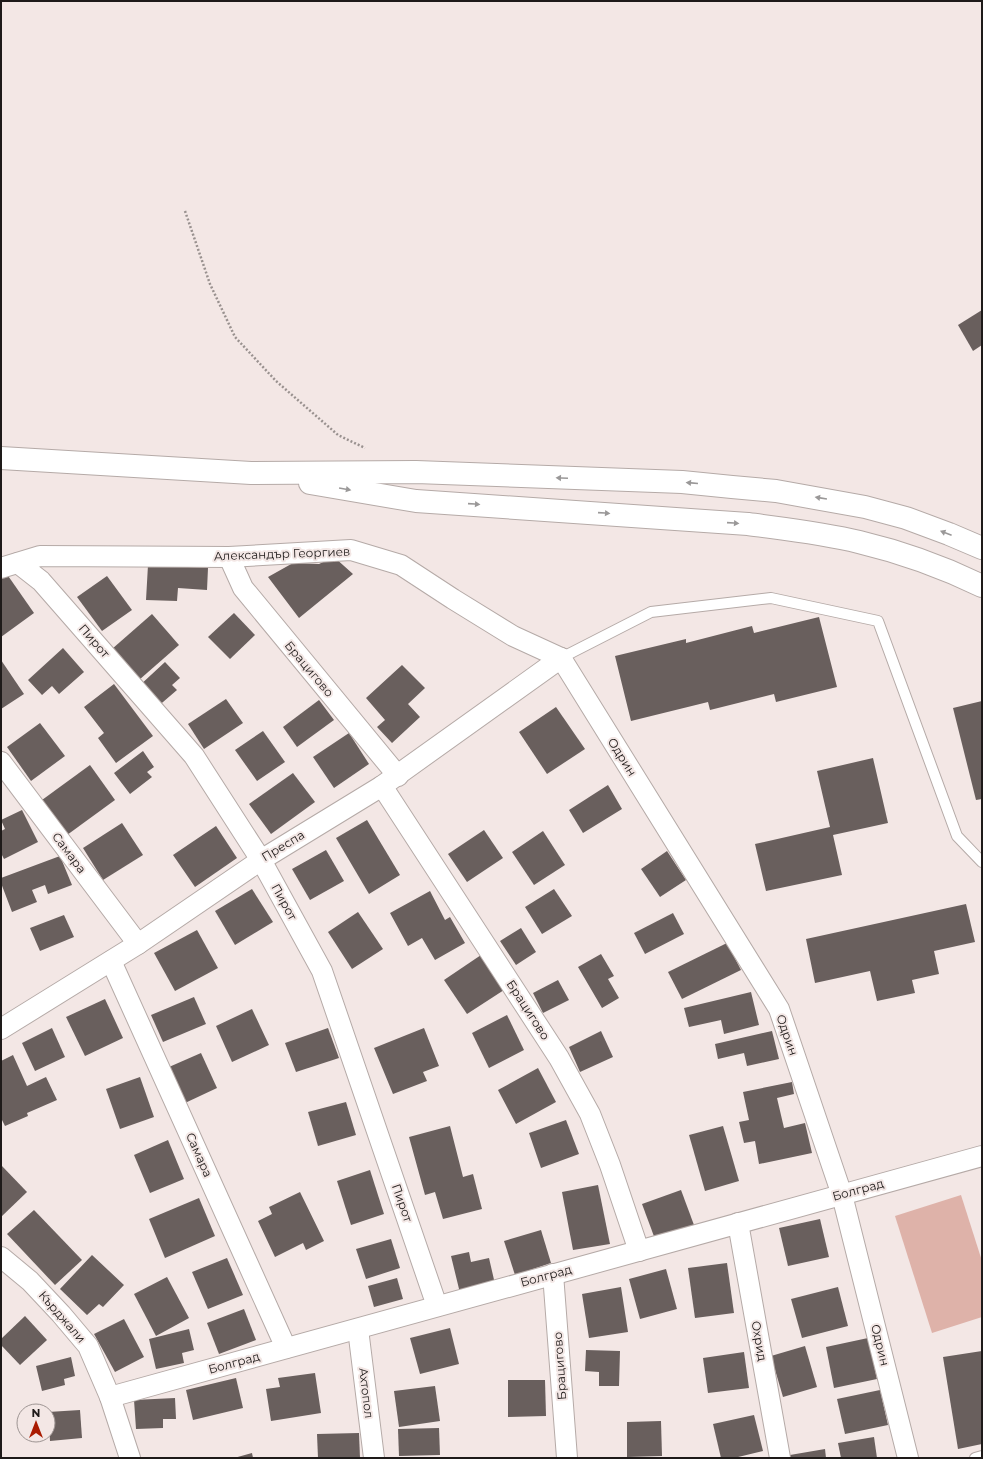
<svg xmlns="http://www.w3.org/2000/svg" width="983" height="1459" viewBox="0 0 983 1459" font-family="Montserrat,sans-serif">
<rect width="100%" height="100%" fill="#f3e7e5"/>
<path fill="#deb2a9" d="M961,1195L982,1261V1317L932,1333L895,1216Z"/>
<g fill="#695f5d">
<path d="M982,310V345L973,351L958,325Z"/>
<path d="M334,557L353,574L299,618L268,577L293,563L319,564Z"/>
<path d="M148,565L208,568L207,590L178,588L177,601L146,600Z"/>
<path d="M4,570L34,613L1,637V572Z"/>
<path d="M107,576L132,610L102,631L77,597Z"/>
<path d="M234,613L255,635L230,659L208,637Z"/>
<path d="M152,614L179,645L139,680L112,649Z"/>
<path d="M819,617L837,687L776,702L774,694L710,710L708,702L631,721L615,656L686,639V643L752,626L754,633Z"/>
<path d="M63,648L84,672L59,694L52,686L42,695L28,680Z"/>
<path d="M1,660L24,694L1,709Z"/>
<path d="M165,662L180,678L172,685L177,690L156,708L138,687Z"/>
<path d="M402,665L425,688L408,704L420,717L392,743L377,727L385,720L366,698Z"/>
<path d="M114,684L153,736L116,763L98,738L104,733L84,707Z"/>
<path d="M226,699L243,723L204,749L188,724Z"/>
<path d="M319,700L334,720L297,747L283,727Z"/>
<path d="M982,701V799L976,800L953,708Z"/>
<path d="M556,707L585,749L547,774L519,732Z"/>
<path d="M40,723L65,756L31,781L7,747Z"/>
<path d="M263,731L285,762L257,781L235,750Z"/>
<path d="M349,733L369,764L334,788L313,757Z"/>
<path d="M143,751L154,767L147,772L152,777L130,794L114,773Z"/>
<path d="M873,758L888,823L833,835L842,875L766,891L755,844L830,827L817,771Z"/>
<path d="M90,765L115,800L67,835L42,800Z"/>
<path d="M293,773L315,802L271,834L249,804Z"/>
<path d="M608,785L622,809L583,833L569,810Z"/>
<path d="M22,810L38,842L4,859L1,853V831L5,829L1,820Z"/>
<path d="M367,820L400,875L369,894L336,838Z"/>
<path d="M122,823L143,855L103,880L83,848Z"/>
<path d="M216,826L237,858L195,887L173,855Z"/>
<path d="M484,830L503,858L467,882L448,854Z"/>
<path d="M543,831L565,865L534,885L512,852Z"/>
<path d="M326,850L344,881L310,900L292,869Z"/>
<path d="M667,851L686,880L660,897L641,869Z"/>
<path d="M60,856L72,885L48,894L45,885L32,890L37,902L12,912L1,883V878Z"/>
<path d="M252,889L273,922L235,945L215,911Z"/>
<path d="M554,889L572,916L542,934L525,907Z"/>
<path d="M430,891L445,920L450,917L465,943L435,960L422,938L408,946L390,913Z"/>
<path d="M966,904L975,942L934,951L939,974L912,980L915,993L877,1001L870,971L815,983L806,939Z"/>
<path d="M358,912L383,949L352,969L328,932Z"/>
<path d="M673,913L684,934L645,954L634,933Z"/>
<path d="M64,915L74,937L40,951L30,928Z"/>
<path d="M521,928L536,952L516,965L500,941Z"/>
<path d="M197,930L218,968L175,991L154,953Z"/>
<path d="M727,943L741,970L682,999L668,972Z"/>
<path d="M601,954L614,976L608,979L619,998L602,1008L578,967Z"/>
<path d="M481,955L504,990L467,1014L444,980Z"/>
<path d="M558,980L569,1000L543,1013L533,993Z"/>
<path d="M751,992L759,1025L724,1034L721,1020L689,1027L684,1008Z"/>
<path d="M194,997L206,1024L163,1042L151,1015Z"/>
<path d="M105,999L123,1038L85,1056L66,1017Z"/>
<path d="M252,1009L269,1045L232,1062L216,1026Z"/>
<path d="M507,1015L524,1050L489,1068L472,1033Z"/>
<path d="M52,1028L65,1057L35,1071L22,1043Z"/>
<path d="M328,1028L339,1058L296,1072L285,1043Z"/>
<path d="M424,1028L439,1066L423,1072L427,1081L393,1094L374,1048Z"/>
<path d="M601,1031L613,1057L580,1072L569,1047Z"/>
<path d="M772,1031L779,1059L747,1066L744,1053L718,1059L715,1044Z"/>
<path d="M201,1053L217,1088L185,1103L169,1067Z"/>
<path d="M13,1055L27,1086L46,1077L57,1100L27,1113L28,1116L5,1126L1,1118V1061Z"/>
<path d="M538,1068L556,1102L516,1124L498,1090Z"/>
<path d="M140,1077L154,1117L120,1129L106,1089Z"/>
<path d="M792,1082L794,1094L777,1098L784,1128L805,1123L812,1153L759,1164L755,1141L744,1143L739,1122L749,1120L743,1092Z"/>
<path d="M346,1102L356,1135L318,1146L308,1112Z"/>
<path d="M566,1120L579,1154L541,1168L529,1133Z"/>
<path d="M450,1126L463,1177L473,1174L482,1209L443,1219L435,1192L425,1195L409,1137Z"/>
<path d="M723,1126L739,1181L705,1191L689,1135Z"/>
<path d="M168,1140L184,1179L150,1193L134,1155Z"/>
<path d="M1,1165L27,1192L1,1217Z"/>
<path d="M370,1170L384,1214L351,1225L337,1181Z"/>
<path d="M598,1185L610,1244L573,1250L562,1192Z"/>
<path d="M681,1190L694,1225L655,1239L642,1204Z"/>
<path d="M300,1192L324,1241L306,1250L303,1243L275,1257L258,1221L272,1214L269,1207Z"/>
<path d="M199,1198L215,1236L165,1258L149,1219Z"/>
<path d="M34,1210L82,1260L55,1285L7,1234Z"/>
<path d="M820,1219L829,1257L788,1266L779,1228Z"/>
<path d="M541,1230L551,1263L515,1275L504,1241Z"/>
<path d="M391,1239L400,1268L366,1279L356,1249Z"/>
<path d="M469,1252L471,1262L489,1258L495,1284L460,1293L451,1256Z"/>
<path d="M92,1255L124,1285L103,1307L99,1304L87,1315L60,1289Z"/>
<path d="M227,1258L243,1295L208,1309L192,1272Z"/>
<path d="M727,1263L734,1313L695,1318L688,1268Z"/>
<path d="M666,1269L677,1309L640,1319L629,1279Z"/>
<path d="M167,1277L189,1318L156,1336L134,1294Z"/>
<path d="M397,1278L403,1299L374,1307L368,1286Z"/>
<path d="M621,1287L628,1332L589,1338L582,1294Z"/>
<path d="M838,1287L848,1326L802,1338L791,1299Z"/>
<path d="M244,1309L256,1340L219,1354L207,1323Z"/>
<path d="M25,1316L47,1340L20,1365L1,1345V1339Z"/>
<path d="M124,1319L144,1357L115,1372L94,1334Z"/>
<path d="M450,1328L459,1364L420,1374L410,1338Z"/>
<path d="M189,1329L194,1350L182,1353L184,1363L156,1369L149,1339Z"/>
<path d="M868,1338L877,1379L834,1388L826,1347Z"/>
<path d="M805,1346L817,1387L783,1397L771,1356Z"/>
<path d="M586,1350L620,1351L619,1386H599V1372L585,1371Z"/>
<path d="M982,1351V1444L958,1449L943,1357Z"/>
<path d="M744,1352L749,1388L708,1393L703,1358Z"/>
<path d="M71,1357L75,1376L64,1379L65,1385L42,1391L36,1366Z"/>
<path d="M315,1373L321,1413L271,1421L266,1389L280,1387L278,1378Z"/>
<path d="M236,1378L243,1408L193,1420L186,1390Z"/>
<path d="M508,1380H545L546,1416L508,1417Z"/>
<path d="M435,1386L440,1421L399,1427L394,1391Z"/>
<path d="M880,1390L888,1425L845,1434L837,1399Z"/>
<path d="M175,1398L176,1419H163V1428L136,1429L134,1400Z"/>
<path d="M80,1410L82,1438L50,1441L48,1412Z"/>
<path d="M754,1415L763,1451L734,1458H721L713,1424Z"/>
<path d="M661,1421L662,1456L627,1457V1422Z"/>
<path d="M439,1428L440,1455L399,1456L398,1429Z"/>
<path d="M359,1433L360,1458H318L317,1434Z"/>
<path d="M874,1437L877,1458H841L838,1443Z"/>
<path d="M825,1449L826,1458H790V1455Z"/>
<path d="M252,1453L253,1458H234Z"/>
</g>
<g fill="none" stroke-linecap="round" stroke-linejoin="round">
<g stroke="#b5aaa7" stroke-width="12">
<g id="service">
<path d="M561,658L651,612L771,598L878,621L957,836L982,862"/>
<path d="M975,1458L982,1456"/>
</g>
</g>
<g stroke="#b5aaa7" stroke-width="22">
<g id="minor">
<path d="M229,557L243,588L398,776"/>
<path d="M18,563L41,581L194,756L261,860L322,971L437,1306"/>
<path d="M1,568L40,556L229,557L351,550L401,565L453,599L513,636L561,658"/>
<path d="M561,658L779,1009L842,1195L908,1458"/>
<path d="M1,762L138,944"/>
<path d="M382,786L559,1058L590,1114L610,1165L639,1251"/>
<path d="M111,961L286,1348"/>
<path d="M1,1029L138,944L261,860L382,786L561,658"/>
<path d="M738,1223L780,1458"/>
<path d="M1,1257L30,1281L61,1314L88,1346L110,1397L130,1458"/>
<path d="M553,1274L567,1458"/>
<path d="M358,1329L374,1458"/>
<path d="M110,1397L982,1156"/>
</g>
</g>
<g stroke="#b5aaa7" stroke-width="24">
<g id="secondary">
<path d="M1,458L251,473L416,472L682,482L732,487L776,491L865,507L906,518L949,534L982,548"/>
<path d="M310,483L416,501L748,524C785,529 823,533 859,542C901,552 943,567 982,586"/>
</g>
</g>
<path stroke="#99918f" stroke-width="2.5" stroke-dasharray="2 2" stroke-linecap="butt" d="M185,211L210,284L235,337L276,381L338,435L365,448"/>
<use href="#service" stroke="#fff" stroke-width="10"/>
<use href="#minor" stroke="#fff" stroke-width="20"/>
<use href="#secondary" stroke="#fff" stroke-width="22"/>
</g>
<defs><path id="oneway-solid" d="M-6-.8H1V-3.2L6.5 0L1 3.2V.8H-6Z"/></defs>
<g fill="#9a9898">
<use href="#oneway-solid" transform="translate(562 478) rotate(-178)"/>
<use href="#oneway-solid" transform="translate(692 483) rotate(-175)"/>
<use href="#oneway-solid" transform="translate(345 489) rotate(10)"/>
<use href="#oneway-solid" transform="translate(821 498) rotate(-171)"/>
<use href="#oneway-solid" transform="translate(474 504) rotate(4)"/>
<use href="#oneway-solid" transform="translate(604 513) rotate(4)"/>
<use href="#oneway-solid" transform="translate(733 523) rotate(4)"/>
<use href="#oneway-solid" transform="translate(946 533) rotate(-159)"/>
</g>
<g text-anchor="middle" stroke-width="4" stroke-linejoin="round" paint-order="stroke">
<g font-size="12" fill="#1e1a19" stroke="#f3e7e5">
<text transform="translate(282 554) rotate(-2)" y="4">Александър Георгиев</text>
<text transform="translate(94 641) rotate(49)" y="4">Пирот</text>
<text transform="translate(309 669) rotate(50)" y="4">Брацигово</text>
<text transform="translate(622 757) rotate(58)" y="4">Одрин</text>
<text transform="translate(283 846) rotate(-31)" y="4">Преспа</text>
<text transform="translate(69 853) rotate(53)" y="4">Самара</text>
<text transform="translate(284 902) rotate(61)" y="4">Пирот</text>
<text transform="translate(528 1010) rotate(57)" y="4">Брацигово</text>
<text transform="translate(787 1035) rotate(71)" y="4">Одрин</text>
<text transform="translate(199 1155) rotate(66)" y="4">Самара</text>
<text transform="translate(858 1190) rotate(-15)" y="4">Болград</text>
<text transform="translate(402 1203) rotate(71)" y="4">Пирот</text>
<text transform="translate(546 1276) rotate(-15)" y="4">Болград</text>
<text transform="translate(62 1317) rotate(49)" y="4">Кърджали</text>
<text transform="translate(759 1341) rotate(80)" y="4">Охрид</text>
<text transform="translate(880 1345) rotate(76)" y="4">Одрин</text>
<text transform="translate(234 1363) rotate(-15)" y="4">Болград</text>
<text transform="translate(560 1366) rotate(-94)" y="4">Брацигово</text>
<text transform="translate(366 1393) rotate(83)" y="4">Ахтопол</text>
</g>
</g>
<rect width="983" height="1459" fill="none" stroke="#1e1a19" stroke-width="4"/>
<g transform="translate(36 1423)"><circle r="19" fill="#f3e7e5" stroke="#9e9593"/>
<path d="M0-3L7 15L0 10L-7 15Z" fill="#aa1b01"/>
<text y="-6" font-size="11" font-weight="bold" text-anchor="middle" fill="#1e1a19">N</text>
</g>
</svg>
